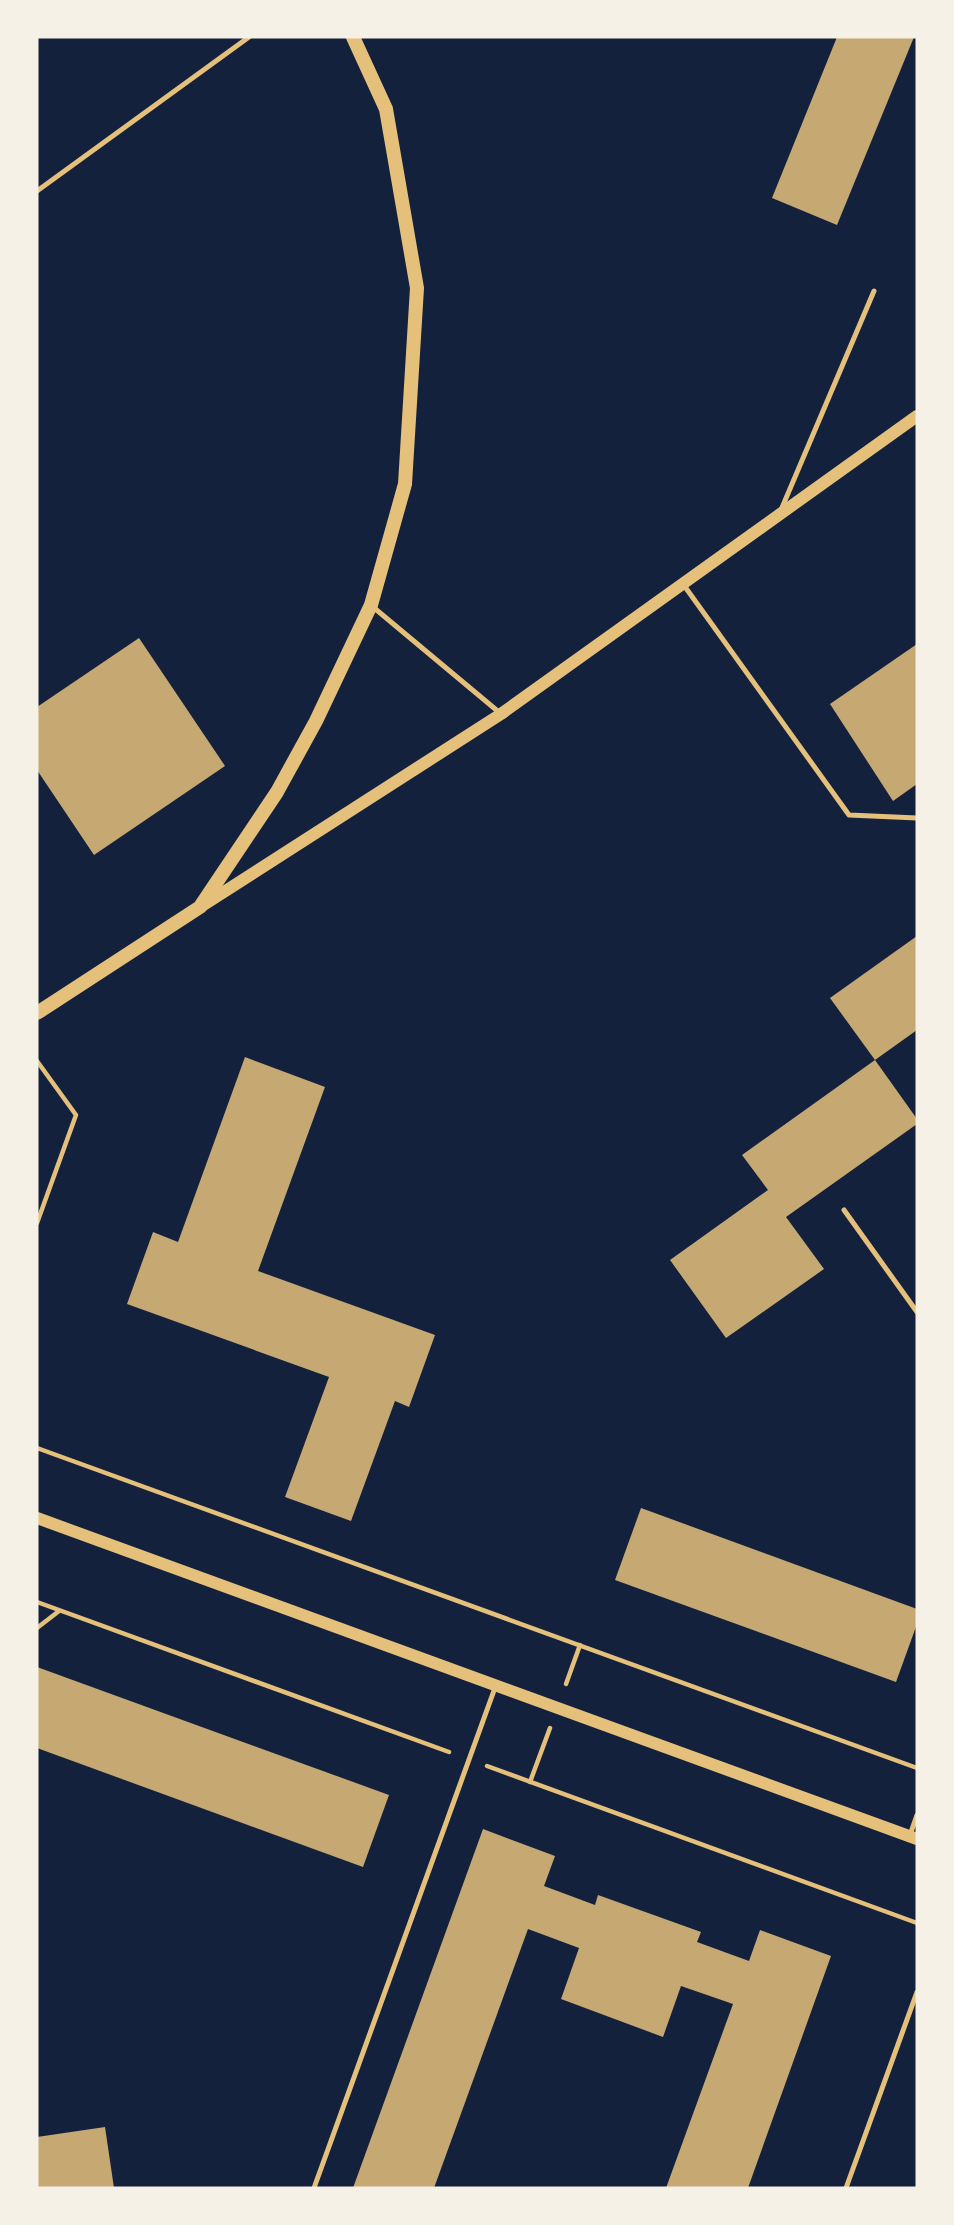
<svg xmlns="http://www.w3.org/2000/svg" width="954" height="2225" viewBox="0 0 954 2225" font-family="'Fira Sans Condensed',sans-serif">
<rect width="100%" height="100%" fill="#14213d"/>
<g fill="#c6a872">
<path d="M837,37H914L837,225L772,198Z"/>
<path d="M139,638L225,766L94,855L37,770V707Z"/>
<path d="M917,644V784L893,801L830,704Z"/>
<path d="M917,936V1030L875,1060L830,998Z"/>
<path d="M245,1057L325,1087L258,1271L435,1335L409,1407L395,1401L351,1521L285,1497L329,1377L127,1304L153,1232L178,1242Z"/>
<path d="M875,1060L917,1119V1124L786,1217L824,1269L726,1338L670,1260L768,1190L742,1155Z"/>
<path d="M641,1508L917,1609V1624L896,1682L615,1580Z"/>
<path d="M37,1667L389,1795L363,1867L37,1748Z"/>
<path d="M483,1829L555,1856L544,1886L595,1905L598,1895L701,1932L697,1942L749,1961L760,1930L831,1956L748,2188H666L733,2004L681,1986L663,2037L561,1999L579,1948L528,1929L434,2188H353Z"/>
<path d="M105,2127L114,2188H37V2137Z"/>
</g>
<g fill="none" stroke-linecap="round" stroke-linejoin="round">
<g stroke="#e5c07b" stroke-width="4.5">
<path d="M37,1061L76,1115L37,1223"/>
<path d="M37,1448L917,1768"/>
<path d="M37,1602L449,1752"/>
<path d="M37,1628L59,1611"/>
<path d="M566,1684L580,1645"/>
<path d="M487,1766L917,1923"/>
<path d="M530,1782L550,1728"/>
</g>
<g stroke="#e5c07b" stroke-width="5">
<path d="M37,191L249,37"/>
<path d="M781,510L874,291"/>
<path d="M683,584L849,815L917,818"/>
<path d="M373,607L500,713"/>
<path d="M844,1210L917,1312"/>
<path d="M910,1835L917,1815"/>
<path d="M314,2188L496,1685"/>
<path d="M846,2188L917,1992"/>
</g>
<g stroke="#e5c07b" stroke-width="12">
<path d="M202,906L501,714L917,416"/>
<path d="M37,1518L917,1839"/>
</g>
<path stroke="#e5c07b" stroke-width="14" d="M37,1013L200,907L277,792L316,721L371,605L405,484L417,288L386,109L353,37"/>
</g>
<rect width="954" height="2225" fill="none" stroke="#f6f1e7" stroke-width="77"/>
</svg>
